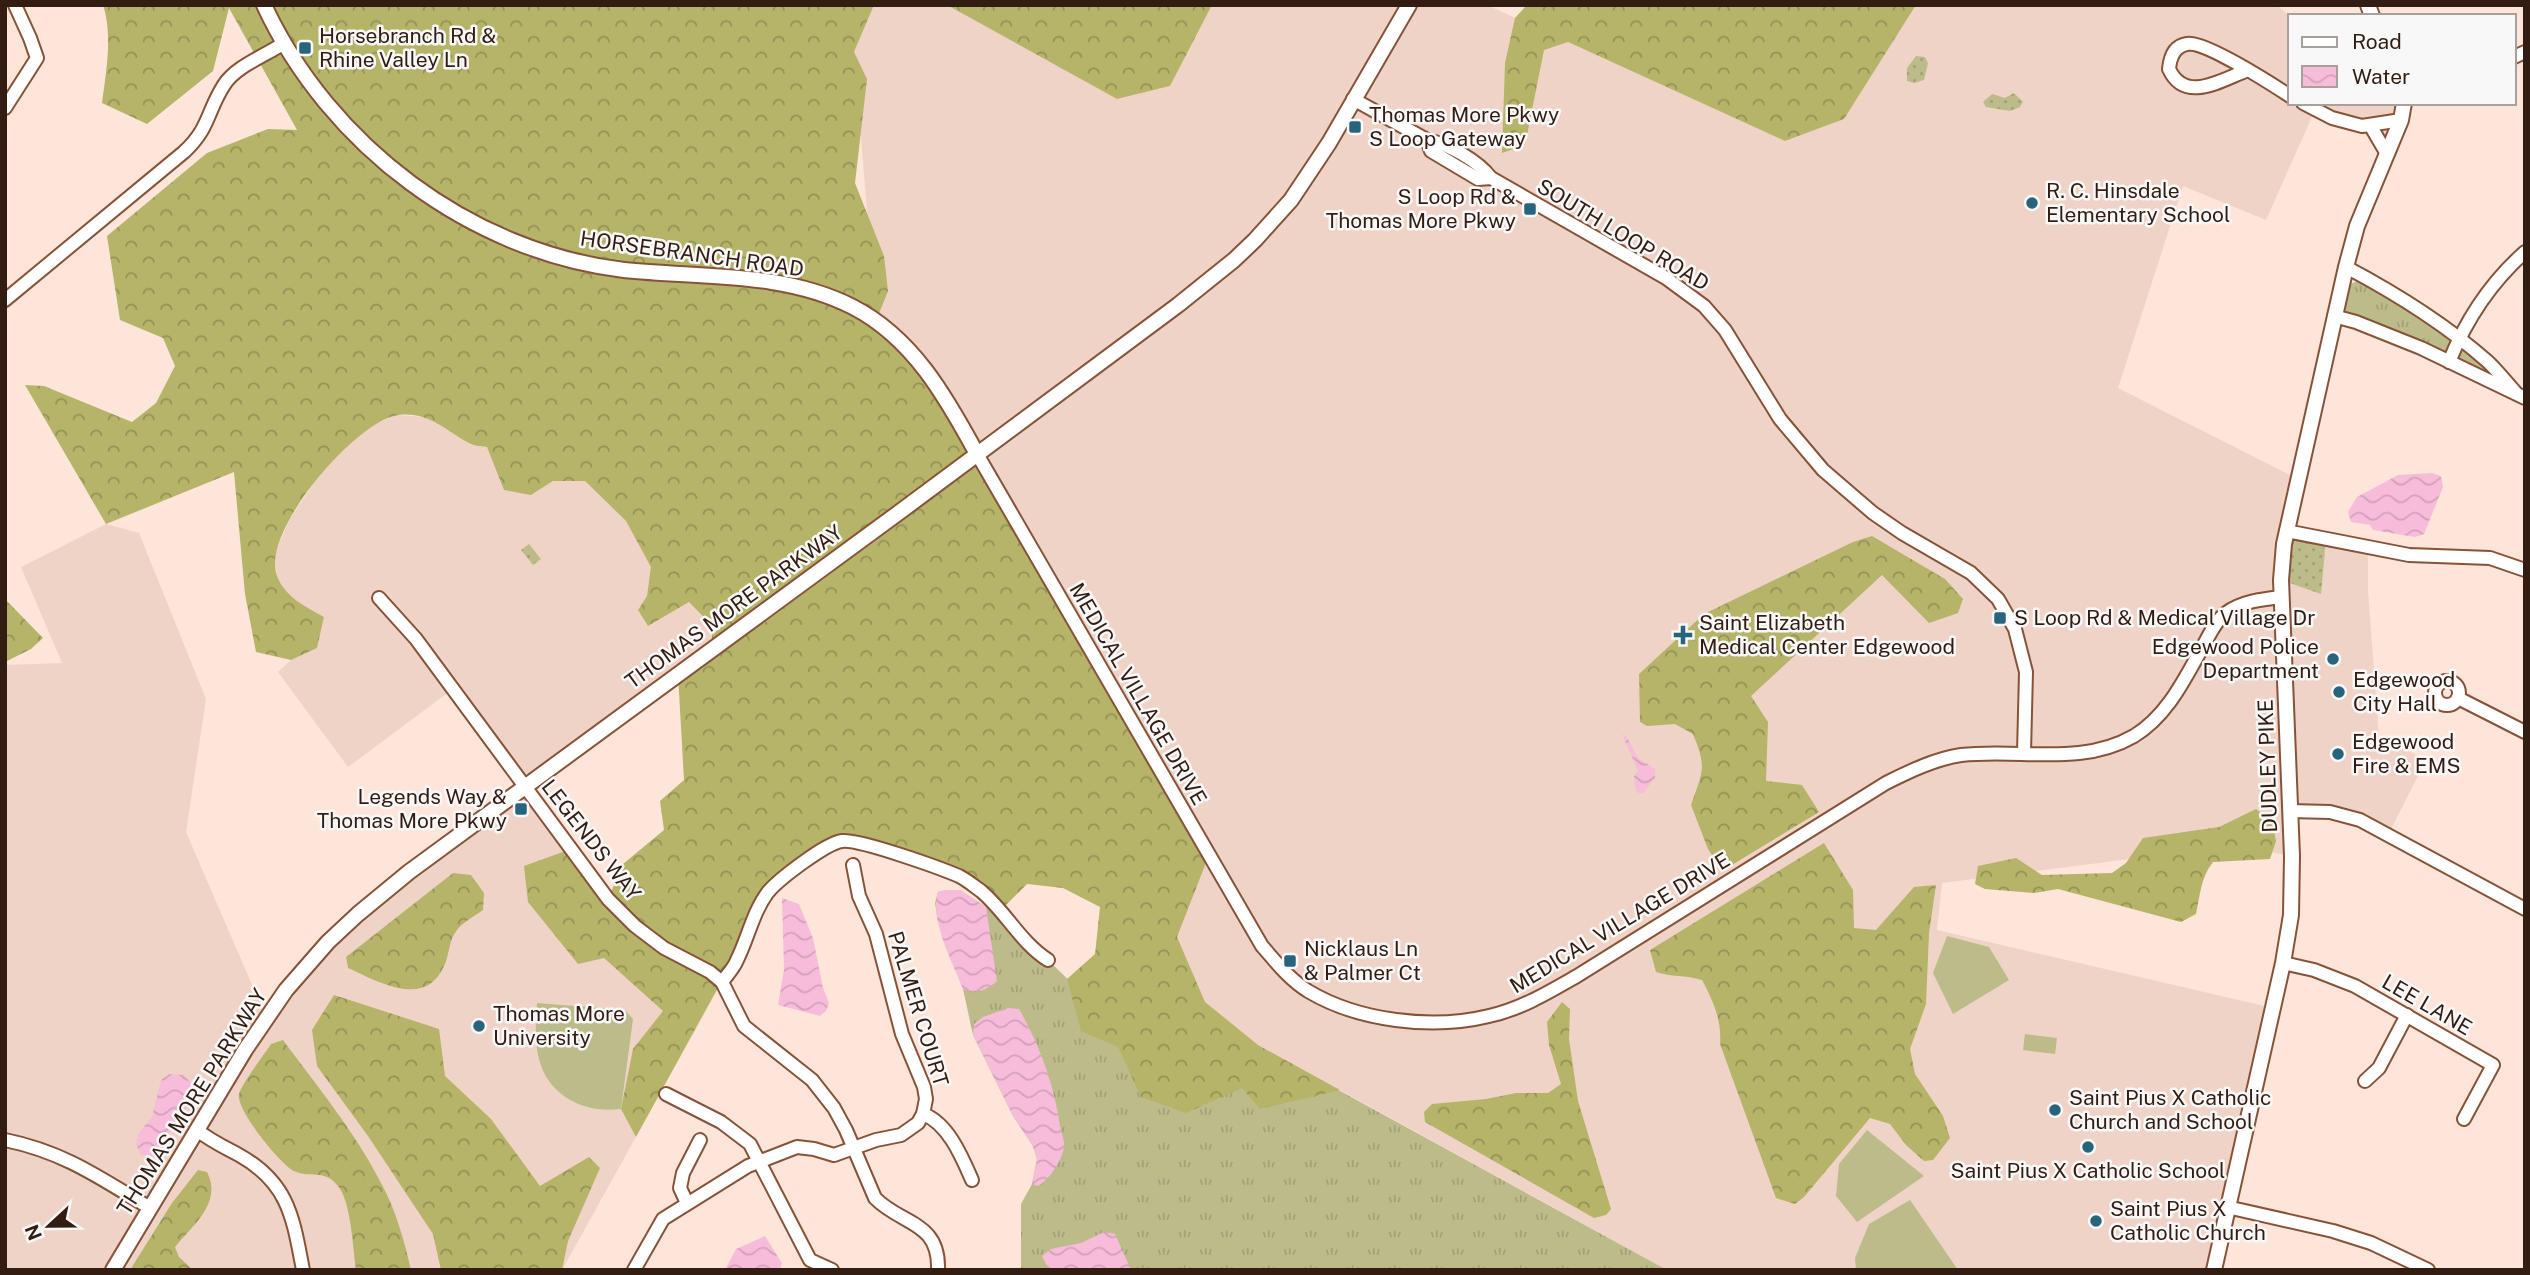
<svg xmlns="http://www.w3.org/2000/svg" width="2530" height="1275" viewBox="0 0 2530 1275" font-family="'Public Sans',sans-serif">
<defs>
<pattern id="grass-tufts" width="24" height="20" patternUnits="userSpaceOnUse" patternTransform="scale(1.75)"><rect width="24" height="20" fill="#bcbc8b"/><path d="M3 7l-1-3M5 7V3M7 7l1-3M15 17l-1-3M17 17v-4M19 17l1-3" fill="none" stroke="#a2a177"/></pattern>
<pattern id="forest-crowns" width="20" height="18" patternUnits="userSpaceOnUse" patternTransform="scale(1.75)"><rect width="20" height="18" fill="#b5b469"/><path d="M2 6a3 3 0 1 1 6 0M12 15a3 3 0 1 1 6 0" fill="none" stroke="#949255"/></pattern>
<pattern id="park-dots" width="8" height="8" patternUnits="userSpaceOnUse" patternTransform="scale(1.75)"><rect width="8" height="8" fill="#bcbc8b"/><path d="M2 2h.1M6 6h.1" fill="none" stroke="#a2a177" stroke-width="1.8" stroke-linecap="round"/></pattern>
<pattern id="water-waves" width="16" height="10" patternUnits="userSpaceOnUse" patternTransform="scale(1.75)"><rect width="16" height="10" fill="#f7bcd9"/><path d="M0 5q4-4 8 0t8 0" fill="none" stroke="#d4a1b9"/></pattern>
</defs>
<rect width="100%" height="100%" fill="#fee5d9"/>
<g fill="#efd3c6">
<path d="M874,5H947L1117,99L1170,86L1212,5H1487L1785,141L1844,119L1916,5H2277L2290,17V103H2404L2387,154L2370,125L2315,110L2266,220L2183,186L2118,388L2298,479L2284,544L2326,539L2368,547V591L2379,736L2426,760L2388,835L2360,820L2291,811L2292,856L2232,846L1942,883L1937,930L2273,1008L2214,1270H1667L1191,1008L876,321L854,52Z"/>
<path d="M396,415L427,417L449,429L469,444L487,447L531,495L553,481H585L626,521L652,567L647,596L638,610L648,626L689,602L712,627V648L525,787L608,899L722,982L562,1270H5V665L62,663L21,567L106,524L139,533L206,699L186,832L266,1017L318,953L525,787L453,689L348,767L278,672L291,660L317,648L324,617L298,603L283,588L276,575L274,557L280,541L290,519L322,471L350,442L374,424Z"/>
</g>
<g fill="url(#grass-tufts)">
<path d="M2357,281L2374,289L2445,335L2451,342L2446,353L2349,315L2343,308L2347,286Z"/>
<path d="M2464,350L2494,377L2458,361V357Z"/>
<path d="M946,890H960L986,907L1048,960L1083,994L1105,962L1667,1270H1021V1204L1032,1184L1037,1159L1033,1146L1013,1116L973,1035L963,989L938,921L935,903L938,892Z"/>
</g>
<g fill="url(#forest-crowns)">
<path d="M103,5H874L854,52L867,79L855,183L884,256L888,291L876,321L916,357L1209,855L1177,937L1205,1002L1258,1045L1340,1090L1260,1109L1242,1088L1186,1113L1141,1097L1118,1047L1081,1031L1067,979L1095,954L1100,907L1063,888L1027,884L999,912L968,881L845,841L772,889L636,1137L621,1109L633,1049L663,1011L604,958L578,964L528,902L524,866L571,849L608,899L623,864L664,830L660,801L684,780L678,674L712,648V626L689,602L648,626L638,610L647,596L651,567L626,521L585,481H553L531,495L504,490L487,447C481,446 472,446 467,442C443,428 424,409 394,416C352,426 260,533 277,576C285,597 306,607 324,617L317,648L291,660L256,652L245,594L234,472L106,524L25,385L44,386L132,422L156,403L175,366L163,338L120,320L107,236L207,153L268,129L297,130L229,8L213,71L147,124L102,103C106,73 113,35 103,5Z"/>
<path d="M947,5H1212L1170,86L1117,99Z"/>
<path d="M1527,5H1916L1844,119L1785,141L1568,42L1544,50L1525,145L1502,153L1505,63L1515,18Z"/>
<path d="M1872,536L1945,579L1963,599L1958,613L1929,623L1882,575L1751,696L1768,722L1766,781L1802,785L1819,812L1722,871L1708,849L1691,805C1703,771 1707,768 1693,734L1675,724L1647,726L1640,722L1639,674L1704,614L1853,542Z"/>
<path d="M5,599L43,638L31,649L5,662Z"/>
<path d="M2256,809L2272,821L2276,841L2270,859L2213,862C2201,877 2200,895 2196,914L2181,922L2058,889L2034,893L1985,889L1975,884L1978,866L2016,858L2042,875L2112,873L2126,863L2143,838L2219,827Z"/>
<path d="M1824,843L1853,890L1854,928L1876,930L1914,887L1936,885L1929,933L1926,1004L1910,1049L1915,1074L1943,1116L1950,1138L1933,1160L1924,1161L1906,1145L1890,1124L1870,1118L1804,1197L1795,1204L1776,1198L1720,1044C1722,1021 1713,1000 1702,980C1686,975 1671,977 1656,972L1650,950Z"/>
<path d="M453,873L471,875L484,893L483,910C475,916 463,922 457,930C448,941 450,954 444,966C425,1009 379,982 348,968L346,957Z"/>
<path d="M334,995L439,1029L445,1076L491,1119L540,1186L589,1157L600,1168L568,1241L562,1270H441L433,1234L368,1136L317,1066L312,1030Z"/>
<path d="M1562,1002L1570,1009L1569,1039L1578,1101L1611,1209L1606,1215L1594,1218L1425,1122L1424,1112L1432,1104L1486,1099L1516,1093H1548L1561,1084L1549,1045L1547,1022Z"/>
<path d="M283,1040C317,1086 355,1132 381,1183C396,1210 404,1240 411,1270H356C353,1249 351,1201 338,1186C324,1168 311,1179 294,1171C281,1165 235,1109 239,1094C242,1083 264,1055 271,1044Z"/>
<path d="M198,1170L207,1172C223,1203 192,1226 175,1247L179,1257L193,1270H130L172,1203Z"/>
</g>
<g fill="url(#park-dots)">
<path d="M1916,56L1925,57L1928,63L1924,80L1914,83L1907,81V68Z"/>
<path d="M2014,93L2023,102L2020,107L2010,111L1986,107L1983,102L1992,94L2005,98Z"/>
<path d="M2286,531L2326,539L2321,594L2281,580Z"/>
<path d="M529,544L541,559L533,565L521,550Z"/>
</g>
<g fill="#bcbc8b">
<path d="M1947,936L1989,947L2009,980L1953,1014L1933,973Z"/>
<path d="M537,1003L625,1010L633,1019L621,1109C585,1114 548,1096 539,1059C534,1041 536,1021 537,1003Z"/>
<path d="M2025,1034L2057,1038L2055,1054L2023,1050Z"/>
<path d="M1867,1130L1924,1176L1857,1222L1836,1196L1839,1164Z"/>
<path d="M1910,1200L1958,1270H1856L1855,1258L1869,1224Z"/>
</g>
<g fill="url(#water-waves)">
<path d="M2432,473L2441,476L2443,487L2424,534L2415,537L2373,530L2370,525L2351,522L2348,512L2357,497L2398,475Z"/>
<path d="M1622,734L1627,737L1638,758L1655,769V778L1643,793H1638L1635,787L1634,776L1638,771Z"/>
<path d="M946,890H960L986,907L997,981C987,990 976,995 963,989C953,963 929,919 938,892Z"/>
<path d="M782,898L799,904L813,938L823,988L829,1003L826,1011L820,1016L778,1005L784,970Z"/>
<path d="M1008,1008L1019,1009C1040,1046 1054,1084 1060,1126C1061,1132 1065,1141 1064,1147C1062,1161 1049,1180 1038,1186L1032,1184L1037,1160L1033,1146L1013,1116L973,1035L974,1024L983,1017Z"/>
<path d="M169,1074L183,1075L196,1087L197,1096L183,1112L153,1157L141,1155L136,1144L138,1134L152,1117L161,1080Z"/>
<path d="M1104,1232L1115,1234L1131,1270H1049L1042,1256L1051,1249L1081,1243Z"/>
<path d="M765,1236L782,1263L780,1270H725L736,1249Z"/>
</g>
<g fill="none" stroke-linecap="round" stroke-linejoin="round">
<g stroke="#875338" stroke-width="16">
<g id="minor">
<path d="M2514,57L2525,52"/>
<path d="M2248,70C2221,80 2185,104 2169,69C2170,58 2174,46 2187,44C2204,40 2273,85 2290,96"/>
<path d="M1353,99L1427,140C1449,144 1478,161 1491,178L1666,278L1704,306L1725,330L1780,419L1823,470L1873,513L1902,533L1971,573L1998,599L2015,629L2026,672L2024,753"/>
<path d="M2303,103L2332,118L2362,126L2401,120"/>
<path d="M5,108L37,58L30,38L15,5"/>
<path d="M2370,125L2387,154"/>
<path d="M1427,140L1431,151L1478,179L1491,178"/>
<path d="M2346,267C2395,293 2445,324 2487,361C2497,370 2506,382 2516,393"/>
<path d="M5,300L184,152C210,128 207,111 224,85C236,66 265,56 284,43"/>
<path d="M2334,316L2356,322L2421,348L2525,398"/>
<path d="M2449,362C2466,320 2491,282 2525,252"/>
<path d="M977,454L1262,946C1276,962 1289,979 1308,991C1358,1021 1432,1030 1489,1016C1521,1009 1549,992 1577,976L1886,783C1910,771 1935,759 1961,755C2020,748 2080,767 2134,736C2167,716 2184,680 2202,648C2209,636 2215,621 2226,613C2242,601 2264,599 2282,597"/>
<path d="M2286,531L2409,555L2490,558L2525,570"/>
<path d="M379,598L416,639L608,899L635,926L664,948L710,972L722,982L744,1026L812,1080L834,1108L846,1130L875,1198C901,1225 940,1221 938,1270"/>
<circle cx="2447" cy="693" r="12"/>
<path d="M2458,698L2525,732"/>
<path d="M2290,811L2330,812L2360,820L2525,909"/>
<path d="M2283,963L2314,970L2355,986L2493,1065L2464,1119"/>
<path d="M722,982C727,975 734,968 737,960C748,938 753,912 768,892C779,879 826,843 842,841C860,839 940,868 959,876C967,880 974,886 981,891C1006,912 1020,942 1048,960"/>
<path d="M2365,1081L2379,1068L2407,1015"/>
<path d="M666,1094L721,1122L750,1144L810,1260L832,1270"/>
<path d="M923,1114C948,1123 962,1157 972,1180"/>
<path d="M197,1130C211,1141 224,1147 239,1155C289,1183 293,1218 303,1270"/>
<path d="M5,1140C64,1152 100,1178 150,1208"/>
<path d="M687,1203L680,1188L683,1173L700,1140"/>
<path d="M2227,1207L2333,1231L2371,1243L2428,1270"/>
<path d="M634,1270L663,1219L748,1166L797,1147L814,1149L834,1155L876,1140L901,1135L918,1123L923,1114L926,1099L924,1087L902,1034L876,934L859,896L853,865"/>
</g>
</g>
<g stroke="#875338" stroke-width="18">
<g id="tertiary">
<path d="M264,5C329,145 471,252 624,270C700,278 783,271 853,307C913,338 946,397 977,454"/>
<path d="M2368,5L2372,16"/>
<path d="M113,1270L245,1050L286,990L328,942L358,914L409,872L905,508L1178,305L1234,260L1255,240L1291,200L1329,143L1409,5"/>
<path d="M2214,1270L2283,963L2291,915L2292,856L2281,580L2284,544L2346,267L2357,226L2401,120L2404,103"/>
</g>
</g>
<use href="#minor" stroke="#fff" stroke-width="12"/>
<use href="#tertiary" stroke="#fff" stroke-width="14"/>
</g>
<g fill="#28647c" stroke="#f8f8f8" stroke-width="2.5">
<rect x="298" y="41" width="14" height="14" rx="3.5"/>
<rect x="1348" y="120" width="14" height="14" rx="3.5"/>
<circle cx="2032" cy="203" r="7"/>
<rect x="1523" y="202" width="14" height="14" rx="3.5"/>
<rect x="1993" y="611" width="14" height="14" rx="3.5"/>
<path d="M1679.5 624.5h7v7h7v7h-7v7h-7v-7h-7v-7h7z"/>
<circle cx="2333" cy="659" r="7"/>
<circle cx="2339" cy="692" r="7"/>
<circle cx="2338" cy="754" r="7"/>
<rect x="514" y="802" width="14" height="14" rx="3.5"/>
<rect x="1283" y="954" width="14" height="14" rx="3.5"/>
<circle cx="479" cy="1026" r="7"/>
<circle cx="2055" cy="1110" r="7"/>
<circle cx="2088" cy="1147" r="7"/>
<circle cx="2096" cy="1221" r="7"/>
</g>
<g text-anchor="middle" stroke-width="5" stroke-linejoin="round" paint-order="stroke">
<g font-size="21" fill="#331d12" stroke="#f8f8f8" text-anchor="start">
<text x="319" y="43">Horsebranch Rd &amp;<tspan x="319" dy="24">Rhine Valley Ln</tspan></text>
<text x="1369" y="122">Thomas More Pkwy<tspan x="1369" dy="24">S Loop Gateway</tspan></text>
<text x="2046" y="198">R. C. Hinsdale<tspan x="2046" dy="24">Elementary School</tspan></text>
<text x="1516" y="204" text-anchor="end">S Loop Rd &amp;<tspan x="1516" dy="24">Thomas More Pkwy</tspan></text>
<text x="2014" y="625">S Loop Rd &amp; Medical Village Dr</text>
<text x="1699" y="630">Saint Elizabeth<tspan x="1699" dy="24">Medical Center Edgewood</tspan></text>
<text x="2319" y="654" text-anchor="end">Edgewood Police<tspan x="2319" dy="24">Department</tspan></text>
<text x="2353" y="687">Edgewood<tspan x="2353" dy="24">City Hall</tspan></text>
<text x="2352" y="749">Edgewood<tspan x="2352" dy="24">Fire &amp; EMS</tspan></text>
<text x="507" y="804" text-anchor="end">Legends Way &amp;<tspan x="507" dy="24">Thomas More Pkwy</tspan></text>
<text x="1304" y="956">Nicklaus Ln<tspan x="1304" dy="24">&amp; Palmer Ct</tspan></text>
<text x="493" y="1021">Thomas More<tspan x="493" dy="24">University</tspan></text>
<text x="2069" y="1105">Saint Pius X Catholic<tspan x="2069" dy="24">Church and School</tspan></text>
<text x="2088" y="1178" text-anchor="middle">Saint Pius X Catholic School</text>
<text x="2110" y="1216">Saint Pius X<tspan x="2110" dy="24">Catholic Church</tspan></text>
</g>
<g font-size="21" fill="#331d12" stroke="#f8f8f8">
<text transform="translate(1623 235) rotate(31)" y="7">SOUTH LOOP ROAD</text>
<text transform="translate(692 254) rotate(8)" y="7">HORSEBRANCH ROAD</text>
<text transform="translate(734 607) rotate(-36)" y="7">THOMAS MORE PARKWAY</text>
<text transform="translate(1138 694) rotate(60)" y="7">MEDICAL VILLAGE DRIVE</text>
<text transform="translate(2268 766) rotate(-92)" y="7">DUDLEY PIKE</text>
<text transform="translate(591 840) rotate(52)" y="7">LEGENDS WAY</text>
<text transform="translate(1620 923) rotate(-31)" y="7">MEDICAL VILLAGE DRIVE</text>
<text transform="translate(2427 1005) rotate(30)" y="7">LEE LANE</text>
<text transform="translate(918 1009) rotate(73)" y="7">PALMER COURT</text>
<text transform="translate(192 1102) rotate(-58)" y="7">THOMAS MORE PARKWAY</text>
</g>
</g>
<rect width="2530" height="1275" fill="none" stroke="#331d12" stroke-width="14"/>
<rect x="2288" y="14" width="228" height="91" fill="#f8f8f8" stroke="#a9a09c" stroke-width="2"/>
<rect x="2302" y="37" width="35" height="10" fill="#ffffff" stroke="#a9a09c" stroke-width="2"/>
<text x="2352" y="49" font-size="21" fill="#331d12">Road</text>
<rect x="2302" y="66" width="35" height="21" fill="url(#water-waves)" stroke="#a9a09c" stroke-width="2"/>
<text x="2352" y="84" font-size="21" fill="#331d12">Water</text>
<g transform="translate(49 1226) rotate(248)" stroke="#f8f8f8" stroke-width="5" paint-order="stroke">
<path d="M0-5L12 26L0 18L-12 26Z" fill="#331d12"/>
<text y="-10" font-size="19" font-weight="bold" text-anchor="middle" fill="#331d12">N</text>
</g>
</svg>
